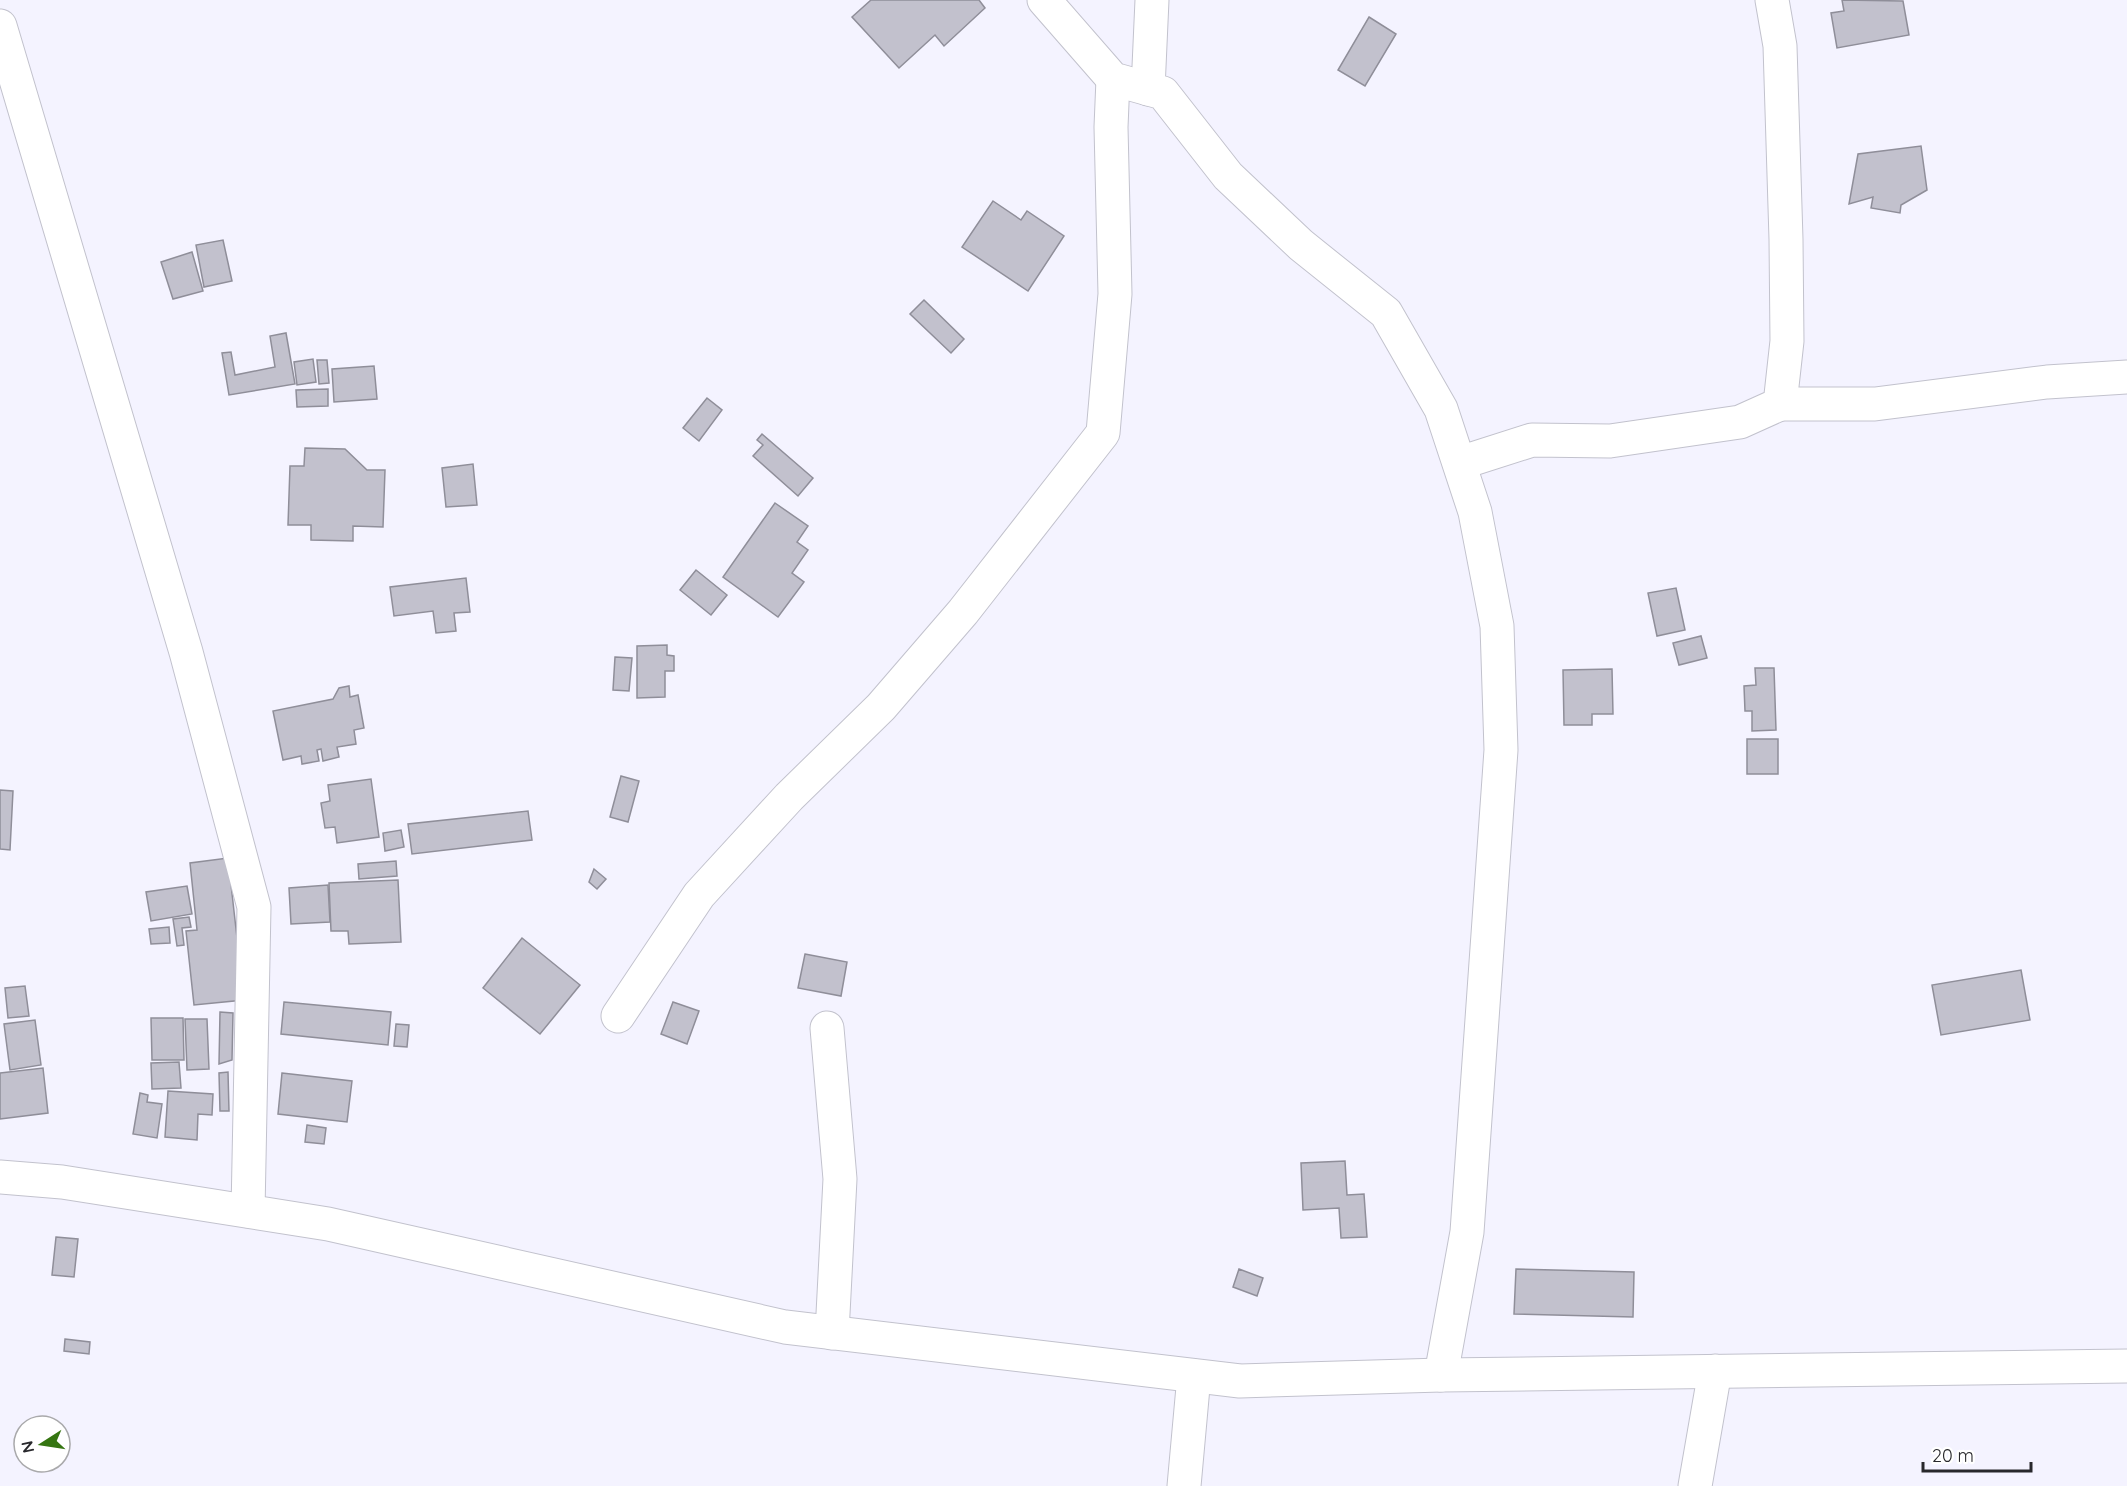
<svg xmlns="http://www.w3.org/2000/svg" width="2127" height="1486" viewBox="0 0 2127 1486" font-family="Quicksand,sans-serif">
<rect width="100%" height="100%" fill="#f4f3ff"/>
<g fill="#c2c1cd" stroke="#8f8e99" stroke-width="1.5">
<path d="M871,0H979L985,8L944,46L935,35L899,68L852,17Z"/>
<path d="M1842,0L1903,1L1909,35L1837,48L1831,13L1844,11Z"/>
<path d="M1369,17L1396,34L1365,86L1338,70Z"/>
<path d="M1921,146L1927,190L1901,205L1900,213L1871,208L1873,197L1849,204L1858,154Z"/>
<path d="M993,201L1021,220L1027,211L1064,236L1028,291L962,247Z"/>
<path d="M223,240L232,281L204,287L196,245Z"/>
<path d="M192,252L203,291L173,299L161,262Z"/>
<path d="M924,300L964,339L951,353L910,314Z"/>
<path d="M286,333L295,384L229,395L222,353L231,352L235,375L275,367L270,336Z"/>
<path d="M313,359L316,382L297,385L294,362Z"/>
<path d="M317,360H327L329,383L319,384Z"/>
<path d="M374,366L377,399L334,402L332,369Z"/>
<path d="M328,389V406L297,407L296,390Z"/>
<path d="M707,398L722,410L699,441L683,428Z"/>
<path d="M762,434L813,478L798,496L753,456L763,445L757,440Z"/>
<path d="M305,448L345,449L367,470H385L383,527L353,526V541L311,540V525H288L290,466H304Z"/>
<path d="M473,464L477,505L446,507L442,468Z"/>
<path d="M775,503L808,526L797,542L808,550L792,573L804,582L778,617L723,577Z"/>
<path d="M696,570L727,595L711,615L680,590Z"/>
<path d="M466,578L470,612L454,613L456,631L436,633L433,611L394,616L390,587Z"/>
<path d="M1676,588L1685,630L1657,636L1648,593Z"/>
<path d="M1701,636L1707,658L1679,665L1673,643Z"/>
<path d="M667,645V655L674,656V671H665V697L637,698V646Z"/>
<path d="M615,657L632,658L629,691L613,690Z"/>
<path d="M1755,668H1774L1776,730L1752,731V711H1745L1744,686L1756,685Z"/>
<path d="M1612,669L1613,714H1592V725H1564L1563,670Z"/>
<path d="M349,686L350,697L358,695L364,728L354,730L356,744L337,747L339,757L323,761L321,749L317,750L319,761L302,764L301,756L283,760L273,711L333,699L339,688Z"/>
<rect x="1747" y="739" width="31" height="35"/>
<path d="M621,776L639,781L628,822L610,817Z"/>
<path d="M371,779L379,837L337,843L335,827L325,828L321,803L330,801L328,785Z"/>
<path d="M0,790L13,791L10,850L0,849Z"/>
<path d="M528,811L532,840L412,854L408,824Z"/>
<path d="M401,830L404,847L385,851L383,833Z"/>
<path d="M228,858L244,1000L194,1005L186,931L197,930L190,863Z"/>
<path d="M396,861L397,876L359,879L358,864Z"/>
<path d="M594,869L606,879L597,889L589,882Z"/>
<path d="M398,880L401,942L349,944L348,931H331L329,883Z"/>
<path d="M328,885L330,922L291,924L289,888Z"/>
<path d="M187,886L192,914L151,921L146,892Z"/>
<path d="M189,917L191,927L182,928L184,945L177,946L173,919Z"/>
<path d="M169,927L170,943L151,944L149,929Z"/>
<path d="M522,938L580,985L540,1034L483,988Z"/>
<path d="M805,954L847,962L841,996L798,988Z"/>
<path d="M2021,970L2030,1020L1941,1035L1932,985Z"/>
<path d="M25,986L29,1016L8,1018L5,988Z"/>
<path d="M284,1002L391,1012L388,1045L281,1034Z"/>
<path d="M673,1002L699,1011L687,1044L661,1034Z"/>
<path d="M220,1012L233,1013L232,1060L219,1064Z"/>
<path d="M151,1018H183L184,1060H152Z"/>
<path d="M185,1019H207L209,1069L187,1070Z"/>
<path d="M35,1020L41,1065L10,1070L4,1024Z"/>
<path d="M396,1024L409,1025L407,1047L394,1046Z"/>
<path d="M179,1062L181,1088L152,1089L151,1063Z"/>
<path d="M43,1068L48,1113L0,1119V1073Z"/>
<path d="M228,1072L229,1111H220L219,1073Z"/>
<path d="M282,1073L352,1081L347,1122L278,1114Z"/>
<path d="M168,1091L213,1094L212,1115L198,1114L197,1140L165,1137Z"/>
<path d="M140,1093L148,1095L147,1102L162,1104L157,1138L133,1134Z"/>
<path d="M307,1125L326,1128L324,1144L305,1142Z"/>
<path d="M1345,1161L1347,1195L1364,1194L1367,1237L1341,1238L1339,1208L1303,1210L1301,1163Z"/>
<path d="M56,1237L78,1239L74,1277L52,1275Z"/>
<path d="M1239,1269L1263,1278L1257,1296L1233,1287Z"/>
<path d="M1516,1269L1634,1272L1633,1317L1514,1314Z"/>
<path d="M65,1339L90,1342L89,1354L64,1351Z"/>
</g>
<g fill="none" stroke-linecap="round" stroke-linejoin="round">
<g stroke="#c2c2cd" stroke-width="35">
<g id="minor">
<path d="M1044,0L1113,79L1163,93L1228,176L1301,245L1386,313L1441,409L1475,512L1497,626L1501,750L1467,1232L1441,1375"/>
<path d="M0,26L186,652L254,907L248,1211"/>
<path d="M1148,89L1152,0"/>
<path d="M1780,404H1875L2047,382L2127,377"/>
<path d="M1460,463L1532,440L1610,441L1740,422L1780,404L1787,341L1786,239L1780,46L1772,0"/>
<path d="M618,1016L699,895L789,797L881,707L963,612L1103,433L1115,294L1111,127L1113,79"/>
<path d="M827,1028L840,1179L832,1333"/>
<path d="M0,1177L62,1182L328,1224L785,1327L1240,1381L1441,1375L2127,1366"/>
<path d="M1184,1486L1194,1376"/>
<path d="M1695,1486L1715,1371"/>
</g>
</g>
<use href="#minor" stroke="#fff" stroke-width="33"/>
</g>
<g transform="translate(42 1444) rotate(258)"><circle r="28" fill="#ffffff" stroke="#a9a9ab" stroke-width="1.5"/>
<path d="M0-4.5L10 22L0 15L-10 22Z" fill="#357511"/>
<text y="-9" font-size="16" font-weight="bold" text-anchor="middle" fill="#28282c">N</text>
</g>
<path d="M1923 1462v9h108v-9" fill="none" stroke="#28282c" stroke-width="3"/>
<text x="1932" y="1462" font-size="18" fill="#28282c" stroke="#ffffff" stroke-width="4.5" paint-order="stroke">20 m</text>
</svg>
